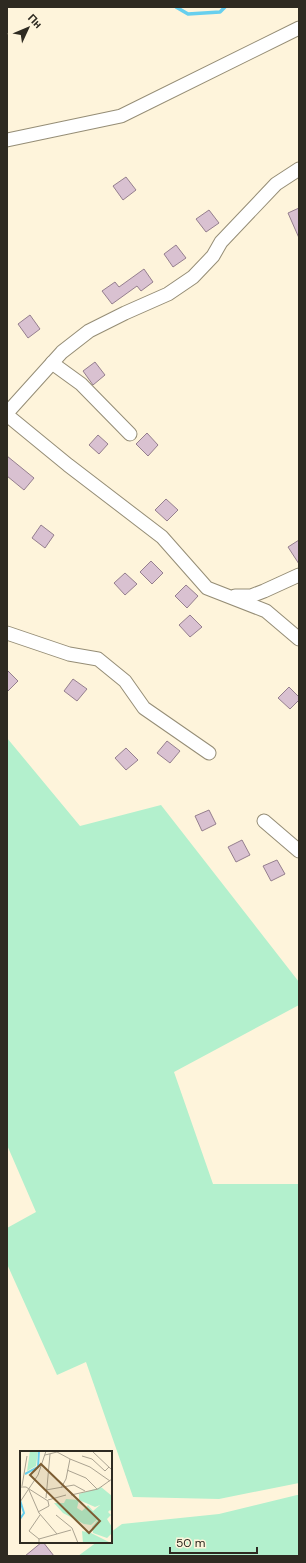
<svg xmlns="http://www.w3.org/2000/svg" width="306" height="1563" viewBox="0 0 306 1563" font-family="'DM Sans',sans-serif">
<rect width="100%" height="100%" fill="#fef4db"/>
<g fill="#b3f0cd">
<path d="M7,738L80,826L161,805L299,982V1005L174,1072L213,1184H299V1483L219,1499L133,1497L86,1362L57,1375L7,1264V1228L36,1212L7,1145Z"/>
<path d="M297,1495H299V1556H78L97,1542H111V1532L122,1524L219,1514Z"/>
</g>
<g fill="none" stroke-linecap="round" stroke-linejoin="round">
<path stroke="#67cfee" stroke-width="3.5" d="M176,7L188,14L220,12L225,7"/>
</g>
<g fill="#d9c1d1" stroke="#957f8e">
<path d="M126,177L136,190L123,200L113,186Z"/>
<path d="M299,208V238L288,213Z"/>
<path d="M209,210L219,223L206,232L196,219Z"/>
<path d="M176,245L186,258L173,267L164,254Z"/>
<path d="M144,269L153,282L141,291L137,286L112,304L102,291L115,282L119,287Z"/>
<path d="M30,315L40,329L28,338L18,324Z"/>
<path d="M95,362L105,375L93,385L83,371Z"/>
<path d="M147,433L158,445L148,456L136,444Z"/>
<path d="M98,435L108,444L99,454L89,445Z"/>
<path d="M7,456L34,478L24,490L7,476Z"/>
<path d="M166,499L178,510L167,521L155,510Z"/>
<path d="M41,525L54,535L45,548L32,538Z"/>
<path d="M299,540V564L288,547Z"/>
<path d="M151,561L163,573L152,584L140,572Z"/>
<path d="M125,573L137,584L125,595L114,583Z"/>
<path d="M186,585L198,596L187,608L175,596Z"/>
<path d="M190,615L202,627L190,637L179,625Z"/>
<path d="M7,670L18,681L7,692Z"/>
<path d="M73,679L87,689L77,701L64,691Z"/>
<path d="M289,687L299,697V700L290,709L278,698Z"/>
<path d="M167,741L180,751L170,763L157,753Z"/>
<path d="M126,748L138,760L126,770L115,758Z"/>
<path d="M209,810L216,824L202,831L195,816Z"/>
<path d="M242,840L250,855L236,862L228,847Z"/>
<path d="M277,860L285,874L271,881L263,866Z"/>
<path d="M43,1542L54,1556H25L42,1542Z"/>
</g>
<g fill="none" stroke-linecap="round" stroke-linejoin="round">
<g stroke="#958d76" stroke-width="15">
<g id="minor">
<path d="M7,140L121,116L299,28"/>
<path d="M52,363L81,384L130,434"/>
<path d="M7,413L62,352L89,331L125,313L168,294L193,277L213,256L221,242L276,184L299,169"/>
<path d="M7,415L68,465L162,537L207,588L266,611L299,639"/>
<path d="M235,596H251L264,591L299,575"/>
<path d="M7,633L69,654L98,659L125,681L144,708L209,753"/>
<path d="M264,821L299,851"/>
</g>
</g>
<use href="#minor" stroke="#fff" stroke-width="13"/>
</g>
<g transform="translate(20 1451)">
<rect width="92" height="92" fill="#fef4db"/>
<path d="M10,0H18L16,15L7,20ZM81,36L92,45V61L90,59L88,61L91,64L87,68L92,76V82L87,87L73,82L72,76L80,66L71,74L64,73L43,62L34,52H44L46,48L59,49V43ZM59,49L75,56L80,54L73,60L68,54L62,60L57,57ZM62,80L71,82L91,92H63Z" fill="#b3f0cd" fill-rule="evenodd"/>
<path fill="none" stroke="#67cfee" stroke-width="2" d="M5,23L18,16L19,0M0,49L4,62L0,68"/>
<path fill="none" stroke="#aba391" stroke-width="1" d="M72,0L92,19M25,4L37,1L50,8L46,28L41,37M62,5L72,8L85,20L89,16M50,8L70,16L90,30M47,19L66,27L77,38M2,35L7,5M0,36H6L28,50L29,55L18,61M9,39L19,62L37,83M26,39L54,34L65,40M51,44L78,38L92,28M26,47L30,3M28,49L46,44M0,51L18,24L26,0M36,64L52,77L58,92M19,88L51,79M19,92V88L9,80L20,64"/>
<path fill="#7c5c32" fill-opacity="0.15" stroke="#7c5c32" stroke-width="2" d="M21,13L80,70L69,82L10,24Z"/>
<rect width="92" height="92" fill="none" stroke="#2e2a21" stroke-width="2"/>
</g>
<rect width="306" height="1563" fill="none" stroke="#2e2a21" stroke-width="16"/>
<g transform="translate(28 28) rotate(46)" stroke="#fef4db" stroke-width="3" paint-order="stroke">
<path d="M0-3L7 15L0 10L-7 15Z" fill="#2e2a21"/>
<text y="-6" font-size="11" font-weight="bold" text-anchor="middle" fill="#2e2a21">Пн</text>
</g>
<path d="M170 1547v6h87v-6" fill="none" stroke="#2e2a21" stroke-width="2"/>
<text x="176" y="1547" font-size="12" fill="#2e2a21" stroke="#fef4db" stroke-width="3" paint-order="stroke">50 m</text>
</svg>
